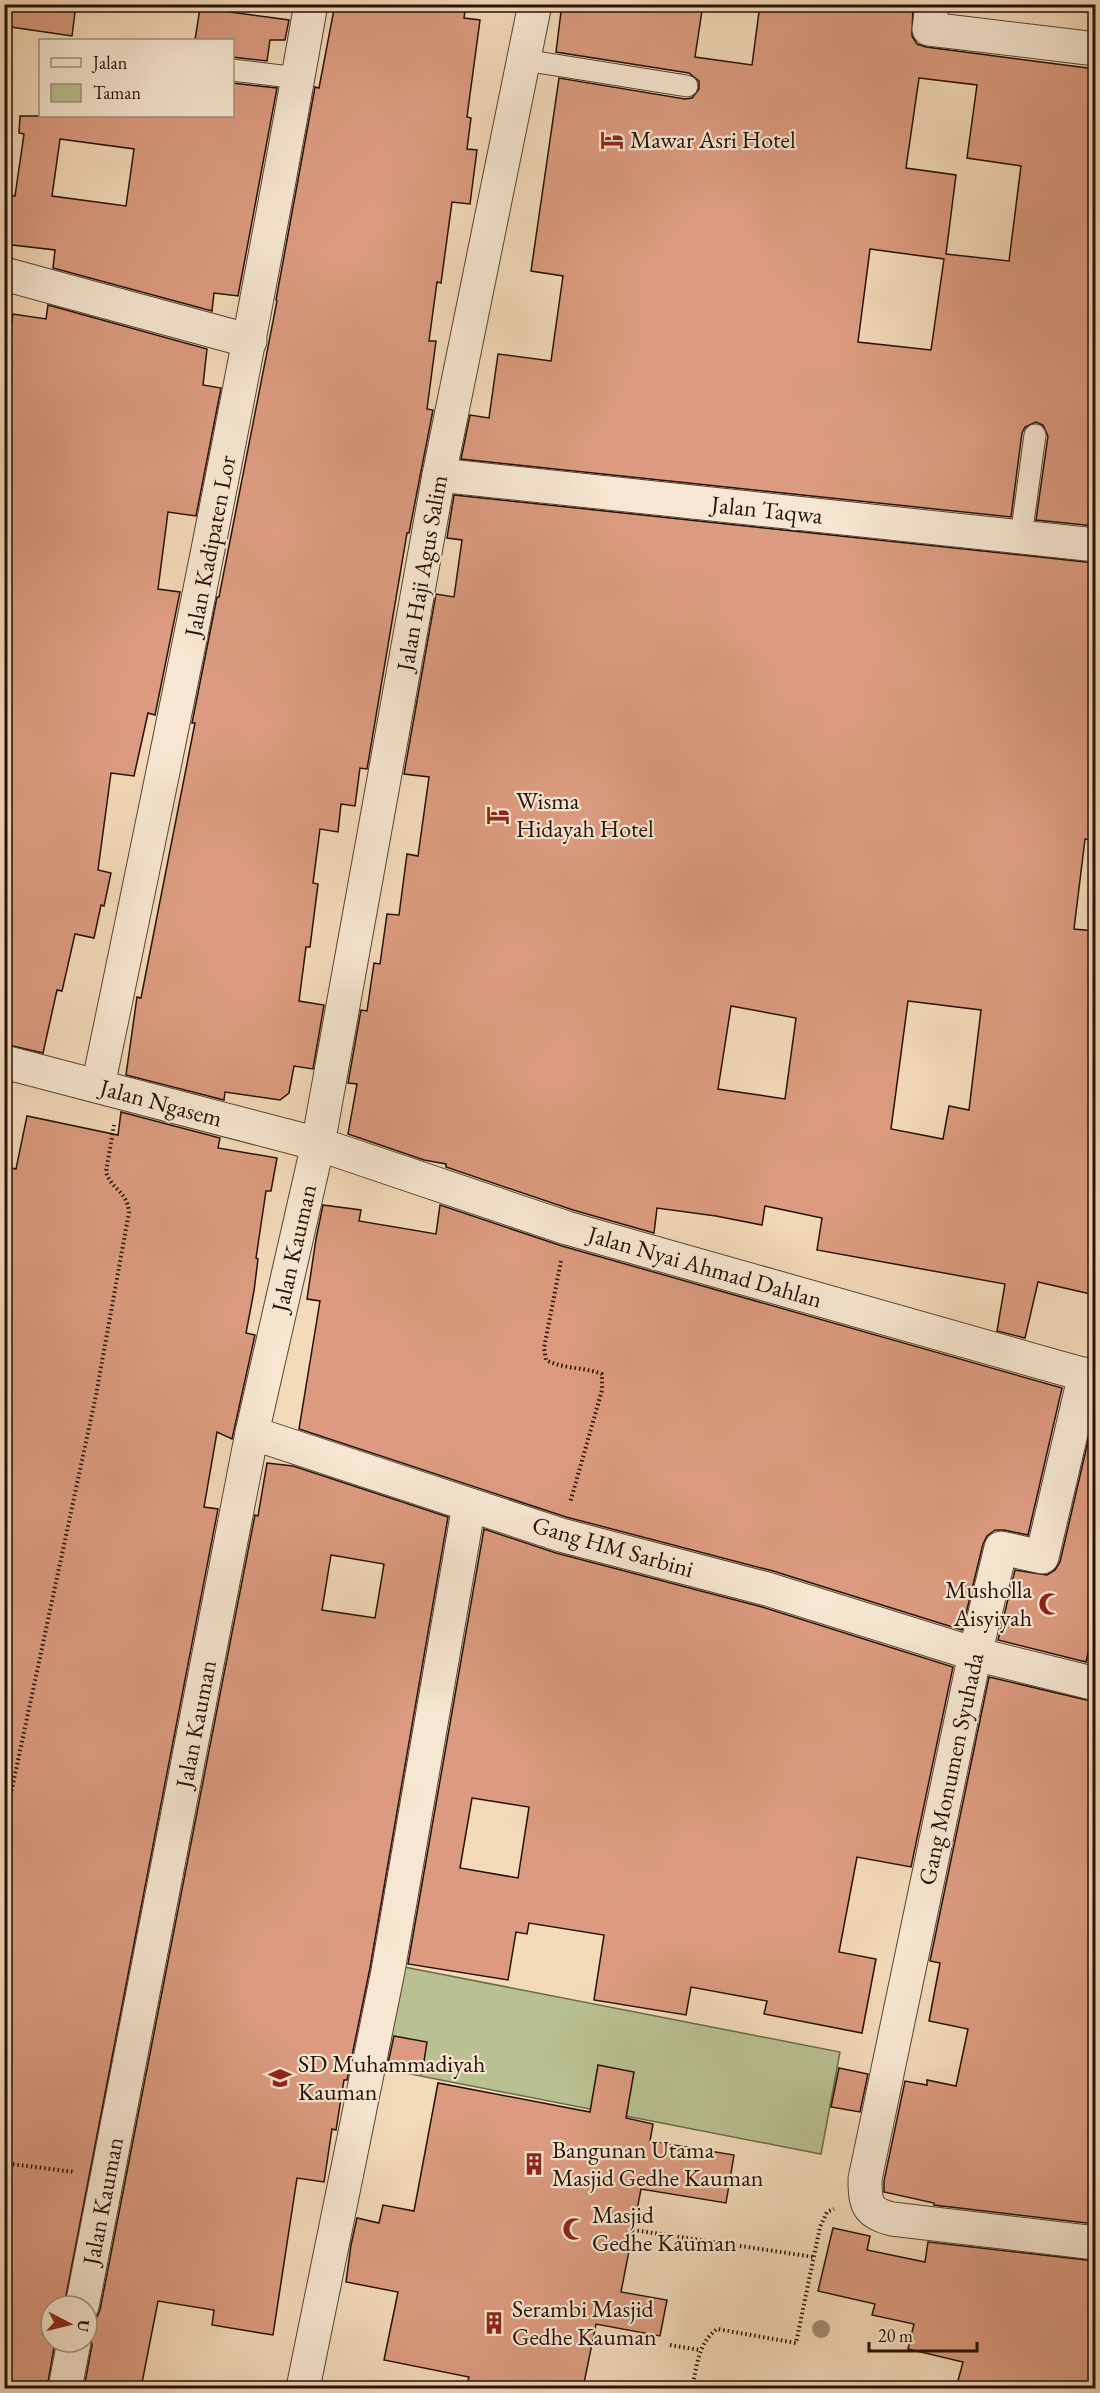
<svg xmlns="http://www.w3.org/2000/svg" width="1100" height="2393" viewBox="0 0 1100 2393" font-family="'EB Garamond',serif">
<rect width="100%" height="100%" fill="#f3dab9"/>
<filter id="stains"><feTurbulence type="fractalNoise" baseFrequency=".00333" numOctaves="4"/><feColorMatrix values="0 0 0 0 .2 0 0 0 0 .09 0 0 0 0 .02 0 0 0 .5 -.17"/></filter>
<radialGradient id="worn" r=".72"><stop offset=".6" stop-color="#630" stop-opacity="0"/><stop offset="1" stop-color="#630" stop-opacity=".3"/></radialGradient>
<path fill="#b9c091" stroke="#6f684c" stroke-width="1.5" d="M394,1965L840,2052L821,2154L374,2067Z"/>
<g fill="#dc9b80" stroke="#251006" stroke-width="1.5" fill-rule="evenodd">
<path d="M4,4H76L72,36L4,26Z"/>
<path d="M335,4H466L464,18L480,20L467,117L471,118L467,149L477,150L470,204L452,202L441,283L437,282L429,341H436L427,409L433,410L409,533H407L367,769L360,768L355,806L341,804L338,832L320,829L313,883L318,884L310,947H306L299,1001L324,1005L313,1069L294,1066L289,1093L280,1100L225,1092L224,1100L126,1075L137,997L141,998L195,723H192L217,597H219L277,301L276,300L315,87L319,88Z"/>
<path d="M562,4H703L695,57L752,65L760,4H913L912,36L917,44L926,47L1095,69V526L1036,520L1048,436L1043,425L1036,422L1025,427L1022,433L1011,517L461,459L470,415L489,418L498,354L551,361L563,276L531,271L559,78L685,99L692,98L699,89V81L689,73L556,52ZM919,78L977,85L967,158L1021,166L1009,261L946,254L956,175L906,168ZM870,249L944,259L931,350L858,342Z"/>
<path d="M200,8L289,20L285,40H270L267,61L232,57V40H195Z"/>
<path d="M232,83L277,88L238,296L214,293L212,311L53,268L55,250L4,244V195L15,196L24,134L19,133L20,116H232ZM60,139L134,149L126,206L52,196Z"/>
<path d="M48,305L207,349L203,385L221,388L196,516L168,512L158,589L180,592L155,715L148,713L134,776L111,773L98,870L111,873L104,906L101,905L94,938L75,934L62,991L57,990L43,1053L4,1044V375L13,314L46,319Z"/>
<path d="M454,495L1095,563V840L1085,839L1074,929L1095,931V1295L1038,1282L1025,1338L997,1331L1005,1284L817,1250L822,1218L765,1206L762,1225L716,1216L657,1208L654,1233L573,1210L446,1167V1164L424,1160L348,1134L357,1084L348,1083L361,1010L367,1011L374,963L380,964L387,914L399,915L407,854L418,856L429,777L404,774L436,594L454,597L462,540L447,538ZM908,1001L981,1010L969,1110L949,1106L943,1139L891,1129ZM731,1006L796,1018L785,1099L718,1089Z"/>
<path d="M121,1112L220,1138L218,1148L277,1158L271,1191H266L256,1258L258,1259L254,1291L246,1333L255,1335L232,1439L217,1432L204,1507L218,1509L64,2306H51V2342H55L47,2388H4V1201L11,1168L16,1169L27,1116L118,1135Z"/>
<path d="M323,1205L361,1210L359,1221L436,1234L440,1205L562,1246L1062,1388L1028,1535L1004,1530H995L987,1536L983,1544L962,1630L773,1571L566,1517L299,1429L320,1301L307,1299L316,1239Z"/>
<path d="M1095,1411V1620L1086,1662L998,1640L1015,1570L1047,1575L1055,1570L1060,1562Z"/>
<path d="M267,1463L293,1466L448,1517L370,1968L347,2080H344L336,2130L332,2129L324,2182L297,2178L273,2335L212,2325L214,2310L158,2301L141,2388H84L92,2345L87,2324L96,2319L100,2310L255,1515L258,1516ZM331,1555L384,1564L375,1618L322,1610Z"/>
<path d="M484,1529L556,1553L762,1607L953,1667L911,1867L857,1857L839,1952L876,1959L862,2033L764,2014L767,2001L691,1987L686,2015L594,2000L604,1935L529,1923L527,1934L516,1932L508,1980L408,1964ZM472,1798L529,1807L518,1878L460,1868Z"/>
<path d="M989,1677L1095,1702V2224L934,2205V2203L884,2192V2181L905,2081L927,2085V2080L956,2086L968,2029L929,2021L940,1963L930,1961Z"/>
<path d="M394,2036L427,2042L422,2074L387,2068Z"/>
<path d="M598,2065L634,2072L626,2118L653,2124L650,2141L734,2155L726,2203L641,2189L621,2292L667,2300L660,2336L596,2324L583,2388H529L497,2382L496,2388H466L469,2377L384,2360L398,2292L346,2282L351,2245L357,2218L379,2223L383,2205L414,2211L438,2083L590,2112Z"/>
<path d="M839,2068L868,2074L860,2112L831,2107Z"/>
<path d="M833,2228L870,2236L867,2250L925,2262L928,2242L1095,2261V2388H956L963,2362L908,2349L914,2324L872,2315L875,2304L818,2291Z"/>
</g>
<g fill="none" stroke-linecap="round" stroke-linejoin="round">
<g stroke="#584233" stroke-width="23">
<g id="service">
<path d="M524,60L687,86"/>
<path d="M232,70L298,78"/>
<path d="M1021,537L1035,435"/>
</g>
</g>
<g stroke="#584233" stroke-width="35">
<g id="minor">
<path d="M932,4L929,29L1096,49"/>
<path d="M4,274L250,341"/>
<path d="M439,475L1096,545"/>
<path d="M98,1086C173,726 247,367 311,4"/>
<path d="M1085,1374L1042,1557L1001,1548L975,1654L865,2179C865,2204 867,2213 892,2219L1096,2243"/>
<path d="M252,1433L561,1535L767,1589L975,1654L1096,1684"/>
<path d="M303,2388L388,1971L469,1505"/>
</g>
</g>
<g stroke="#584233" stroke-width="35">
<g id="tertiary">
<path d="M4,1062L318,1144L567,1228L1096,1378"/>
<path d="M82,2306L252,1433L318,1144L439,475L535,4"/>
<path d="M65,2388L74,2342"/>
</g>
</g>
<g stroke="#251006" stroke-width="4" stroke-dasharray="1.5 3" stroke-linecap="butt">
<path d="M561,1261L544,1348L546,1360C563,1369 584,1367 602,1374V1390L570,1503"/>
<path d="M4,1826L96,1395L129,1212C127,1191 111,1189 106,1172L114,1125"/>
<path d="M4,2163L74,2172"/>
<path d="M633,2230L814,2257"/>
<path d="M670,2345L700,2350"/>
<path d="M692,2388C697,2366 698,2343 717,2329L796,2343L820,2227L827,2212L834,2209"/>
</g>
<use href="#service" stroke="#f7e7d2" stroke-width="21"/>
<use href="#minor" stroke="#f7e7d2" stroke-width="33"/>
<use href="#tertiary" stroke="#f7e7d2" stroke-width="33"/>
</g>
<circle fill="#9e8d72" cx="821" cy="2329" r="9"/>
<defs>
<g id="hotel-bare" transform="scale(1.8)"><path d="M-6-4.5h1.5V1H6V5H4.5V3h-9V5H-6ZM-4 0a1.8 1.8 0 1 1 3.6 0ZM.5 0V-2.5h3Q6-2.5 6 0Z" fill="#8f2418" stroke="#f7e7d2" stroke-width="2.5" paint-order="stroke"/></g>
<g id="mosque-bare" transform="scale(1.8)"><path d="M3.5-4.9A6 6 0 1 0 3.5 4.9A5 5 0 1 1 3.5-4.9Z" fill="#8f2418" stroke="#f7e7d2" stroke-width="2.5" paint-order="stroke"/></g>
<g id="school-bare" transform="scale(1.8)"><path d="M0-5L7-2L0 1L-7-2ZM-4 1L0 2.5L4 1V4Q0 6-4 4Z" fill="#8f2418" stroke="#f7e7d2" stroke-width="2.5" paint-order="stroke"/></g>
<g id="building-bare" transform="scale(1.8)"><path d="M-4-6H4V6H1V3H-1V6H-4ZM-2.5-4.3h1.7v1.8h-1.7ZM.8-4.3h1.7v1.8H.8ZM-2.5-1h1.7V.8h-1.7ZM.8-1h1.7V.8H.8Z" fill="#8f2418" stroke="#f7e7d2" stroke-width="2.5" paint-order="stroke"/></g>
</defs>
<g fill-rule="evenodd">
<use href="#hotel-bare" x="612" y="140"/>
<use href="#hotel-bare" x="498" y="815"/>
<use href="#mosque-bare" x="1050" y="1604"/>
<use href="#school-bare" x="280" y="2078"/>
<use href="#building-bare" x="534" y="2164"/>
<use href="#mosque-bare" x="574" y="2229"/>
<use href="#building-bare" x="494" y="2323"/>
</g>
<g text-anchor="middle" stroke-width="4.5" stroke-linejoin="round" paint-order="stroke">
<g font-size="24" fill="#251006" stroke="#f7e7d2" text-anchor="start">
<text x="630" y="148">Mawar Asri Hotel</text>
<text x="516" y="809">Wisma<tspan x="516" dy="28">Hidayah Hotel</tspan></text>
<text x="1032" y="1598" text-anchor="end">Musholla<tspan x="1032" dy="28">Aisyiyah</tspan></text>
<text x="298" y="2072">SD Muhammadiyah<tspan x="298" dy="28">Kauman</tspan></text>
<text x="552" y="2158">Bangunan Utama<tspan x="552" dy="28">Masjid Gedhe Kauman</tspan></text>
<text x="592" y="2223">Masjid<tspan x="592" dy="28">Gedhe Kauman</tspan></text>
<text x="512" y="2317">Serambi Masjid<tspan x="512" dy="28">Gedhe Kauman</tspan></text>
</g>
<g font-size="24" fill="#251006" stroke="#f7e7d2">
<text transform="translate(767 510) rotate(6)" y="8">Jalan Taqwa</text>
<text transform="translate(210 546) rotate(-79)" y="8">Jalan Kadipaten Lor</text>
<text transform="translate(422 573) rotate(-80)" y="8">Jalan Haji Agus Salim</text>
<text transform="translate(161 1103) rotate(15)" y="8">Jalan Ngasem</text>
<text transform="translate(294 1248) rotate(-77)" y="8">Jalan Kauman</text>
<text transform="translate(705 1267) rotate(16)" y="8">Jalan Nyai Ahmad Dahlan</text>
<text transform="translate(613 1547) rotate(16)" y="8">Gang HM Sarbini</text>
<text transform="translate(196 1724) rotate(-79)" y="8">Jalan Kauman</text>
<text transform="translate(951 1769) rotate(-78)" y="8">Gang Monumen Syuhada</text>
<text transform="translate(103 2201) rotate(-79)" y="8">Jalan Kauman</text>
</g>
</g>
<rect width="1100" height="2393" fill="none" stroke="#f3dab9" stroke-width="24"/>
<rect x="6" y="6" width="1088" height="2381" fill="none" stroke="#251006" stroke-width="3"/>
<rect x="12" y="12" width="1076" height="2369" fill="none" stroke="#251006" stroke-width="1.5"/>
<rect x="39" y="39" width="195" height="78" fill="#f7e7d2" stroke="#a39180" stroke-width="1.5"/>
<rect x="51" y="58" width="30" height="9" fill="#f7e7d2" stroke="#a39180" stroke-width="1.5"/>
<text x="93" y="69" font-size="18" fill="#251006">Jalan</text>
<rect x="51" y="84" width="30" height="18" fill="#b9c091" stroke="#a39180" stroke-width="1.5"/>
<text x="93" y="99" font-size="18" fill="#251006">Taman</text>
<g transform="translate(69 2324) rotate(97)"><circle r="28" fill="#f7e7d2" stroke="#a39180" stroke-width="1.5"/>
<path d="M0-4.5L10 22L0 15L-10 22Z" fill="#8f2418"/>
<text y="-9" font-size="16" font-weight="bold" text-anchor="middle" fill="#251006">U</text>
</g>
<path d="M869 2342v9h108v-9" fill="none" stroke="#251006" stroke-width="3"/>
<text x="878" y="2342" font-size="18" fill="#251006" stroke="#f7e7d2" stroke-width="4.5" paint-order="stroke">20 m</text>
<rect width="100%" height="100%" filter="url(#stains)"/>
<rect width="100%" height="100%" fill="url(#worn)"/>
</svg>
